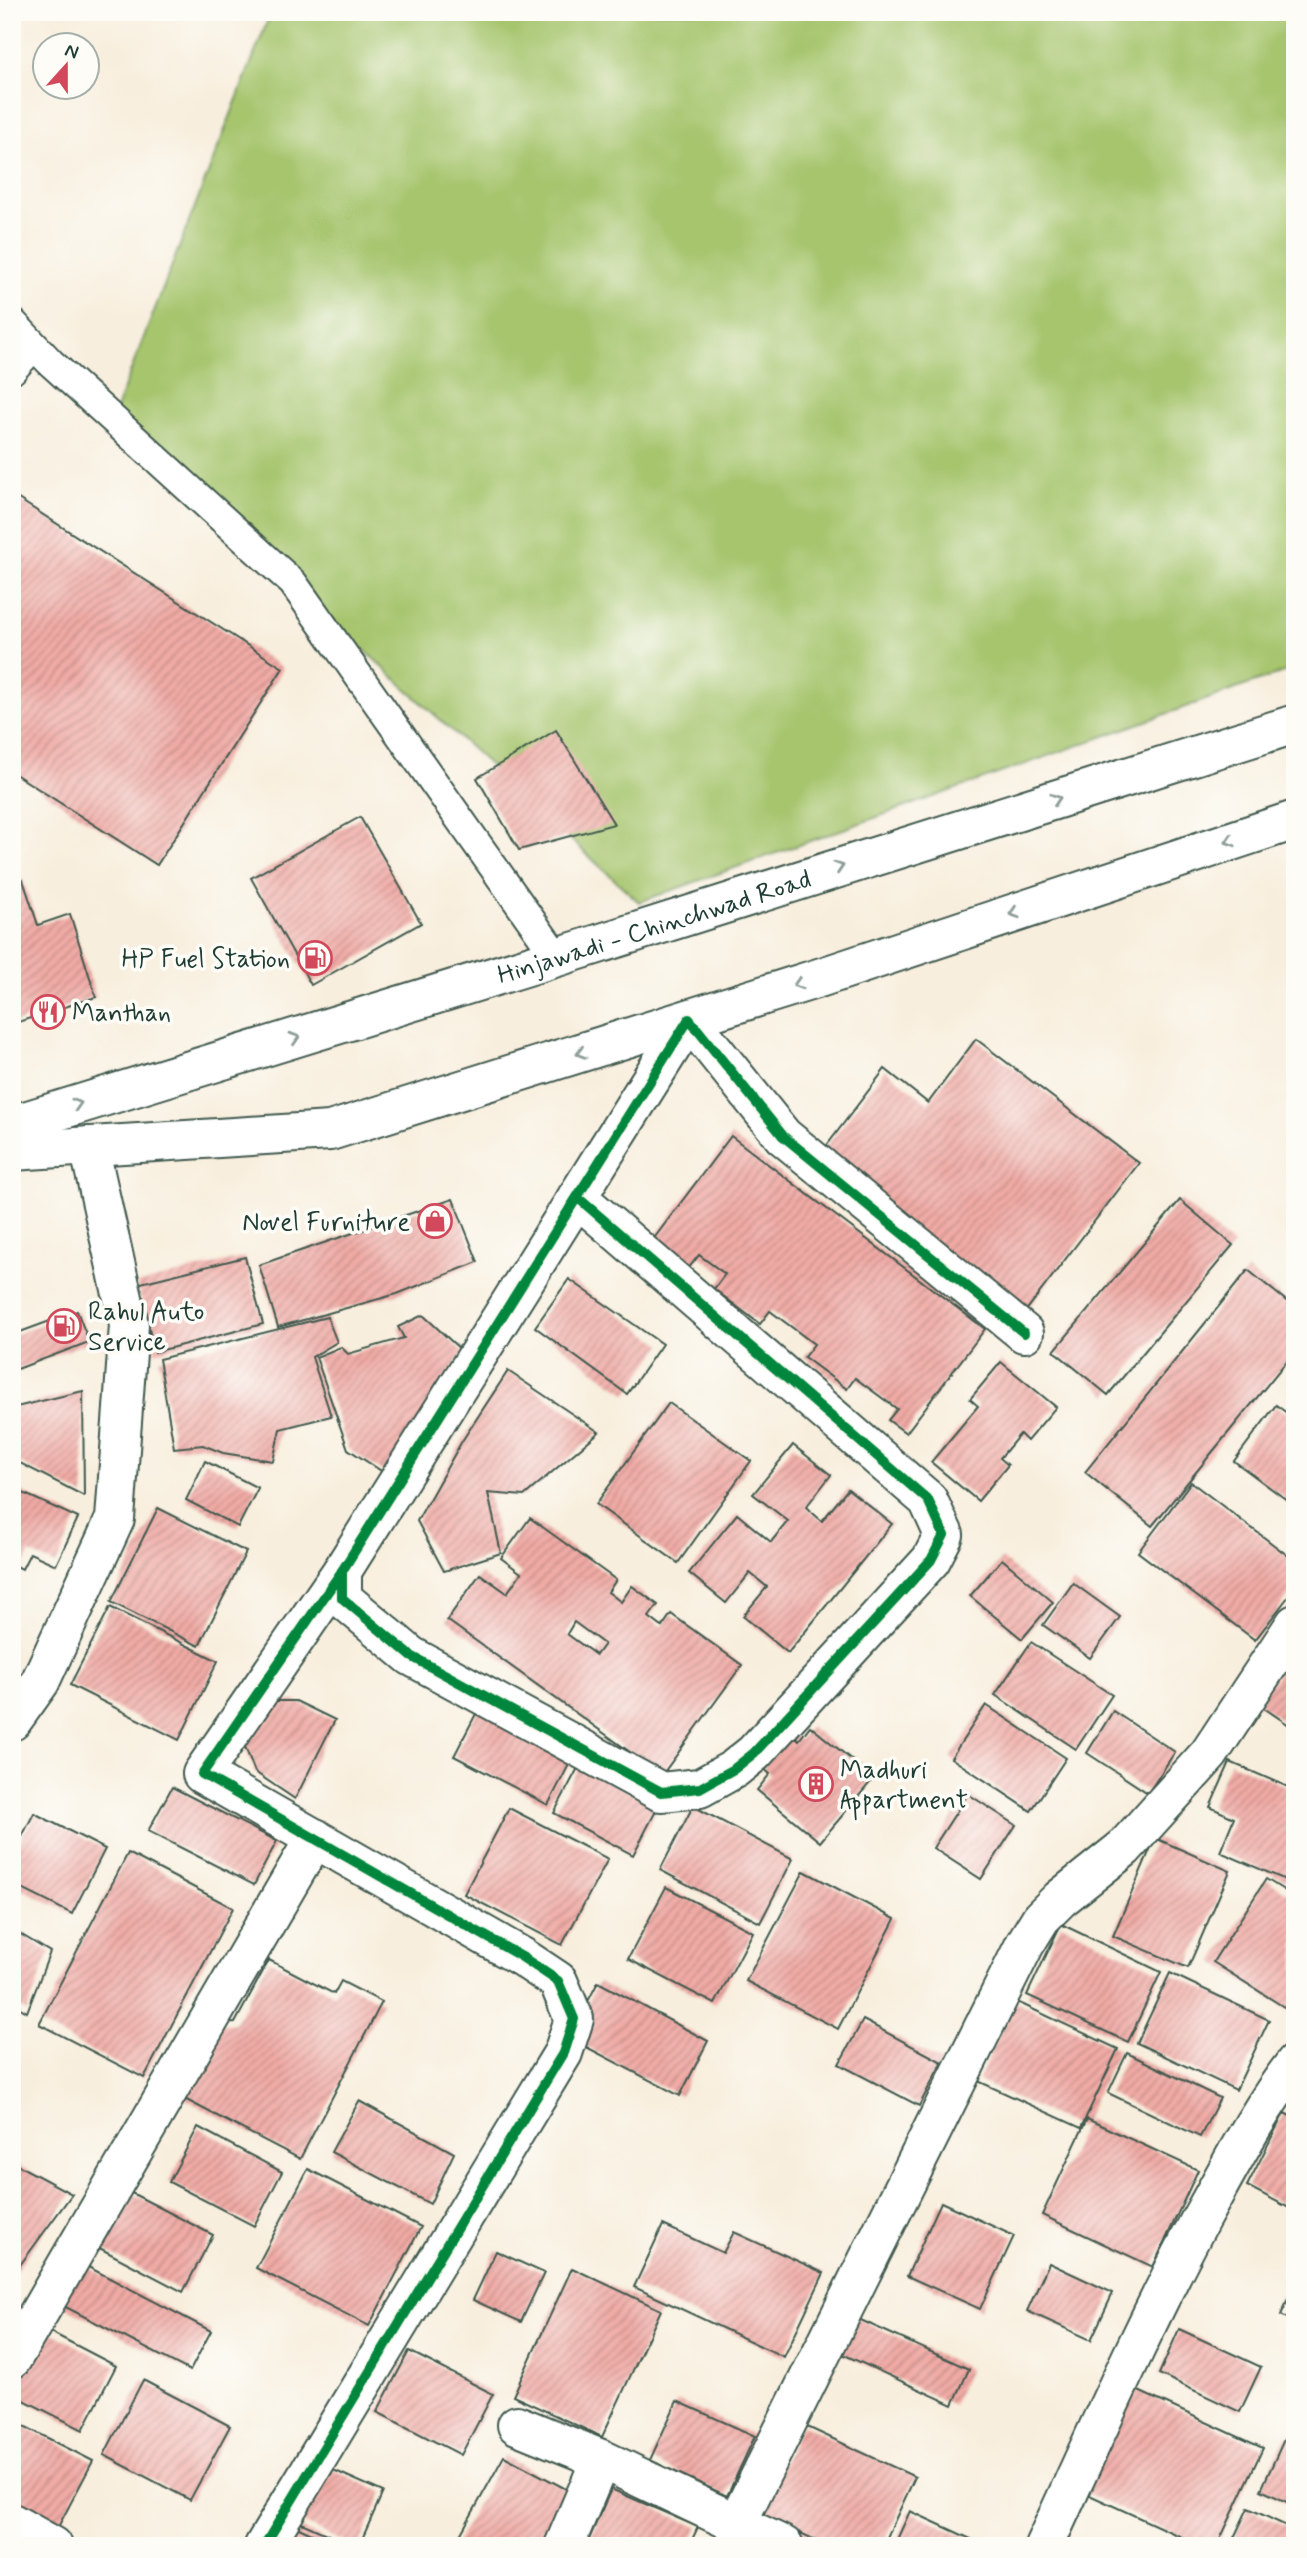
<svg xmlns="http://www.w3.org/2000/svg" width="1307" height="2558" viewBox="0 0 1307 2558" font-family="Mynerve,sans-serif">
<defs>
<pattern id="building-hatch" width="6" height="6" patternUnits="userSpaceOnUse" patternTransform="scale(1.75)"><rect width="6" height="6" fill="#f1aba6"/><path d="M-1 1l2-2M0 6l6-6M5 7l2-2" fill="none" stroke="#c38c88"/></pattern>
</defs>
<rect width="100%" height="100%" fill="#fdfcf7"/>
<filter id="ink" filterUnits="userSpaceOnUse"><feTurbulence type="fractalNoise" baseFrequency=".0143" numOctaves="2"/><feDisplacementMap in="SourceGraphic" scale="14" xChannelSelector="R" yChannelSelector="G"/><feConvolveMatrix kernelMatrix="1 2 1 2 8 2 1 2 1" color-interpolation-filters="sRGB"/></filter>
<filter id="wash" filterUnits="userSpaceOnUse"><feTurbulence type="fractalNoise" baseFrequency=".00686" numOctaves="4" result="noise"/><feDisplacementMap in="SourceGraphic" scale="28" xChannelSelector="R" yChannelSelector="G"/><feGaussianBlur stdDeviation="1.57" result="paint"/><feColorMatrix in="noise" values="0 0 0 0 0 0 0 0 0 0 0 0 0 0 0 0 0 1.4 0 .05"/><feComposite in="paint" operator="in"/></filter>
<g filter="url(#wash)">
<rect width="100%" height="100%" fill="#f8eedd"/>
<path fill="#a6c56d" stroke="#628150" stroke-width="2" d="M271,12H1295V668L639,902L112,419Z"/>
<g id="blocks">
<g fill="url(#building-hatch)" fill-rule="evenodd">
<path d="M12,495L283,668L157,865L12,772Z"/>
<path d="M556,730L614,824L519,850L477,778Z"/>
<path d="M360,817L421,923L311,985L251,878Z"/>
<path d="M23,880L38,925L70,914L96,997L12,1024V883Z"/>
<path d="M976,1039L1139,1163L1025,1312L818,1157L885,1069L928,1103Z"/>
<path d="M731,1136L985,1329L906,1433L888,1420L897,1409L855,1378L847,1389L804,1357L814,1344L770,1311L760,1324L714,1289L725,1274L699,1255L688,1269L652,1241Z"/>
<path d="M453,1199L478,1262L397,1294L278,1327L259,1265Z"/>
<path d="M1180,1200L1233,1245L1108,1395L1054,1351Z"/>
<path d="M245,1257L263,1324L155,1352L137,1284Z"/>
<path d="M1248,1270L1295,1308V1351L1152,1526L1085,1472Z"/>
<path d="M569,1279L662,1344L627,1394L535,1327Z"/>
<path d="M77,1311L89,1342L12,1371V1335Z"/>
<path d="M423,1315L463,1352L386,1474L348,1449L316,1357L341,1347L348,1354L404,1338L398,1327Z"/>
<path d="M327,1317L337,1342L312,1357L331,1416L280,1429L273,1461L223,1453L203,1445L174,1448L159,1359Z"/>
<path d="M1001,1362L1056,1407L1027,1441L1020,1434L1000,1458L1008,1465L978,1501L931,1462L978,1406L970,1399Z"/>
<path d="M508,1371L599,1432L524,1496L488,1493L501,1553L444,1571L417,1521L462,1441Z"/>
<path d="M83,1391L84,1496L12,1459V1408Z"/>
<path d="M669,1403L751,1461L678,1563L596,1504Z"/>
<path d="M1276,1405L1295,1419V1506L1234,1461Z"/>
<path d="M793,1445L831,1475L806,1507L822,1521L848,1489L892,1524L788,1653L743,1616L767,1587L750,1573L726,1603L689,1573L737,1514L771,1542L788,1521L753,1494Z"/>
<path d="M205,1461L258,1488L238,1527L186,1500Z"/>
<path d="M1191,1482L1295,1561V1588L1255,1640L1138,1552Z"/>
<path d="M12,1488L78,1518L56,1565L30,1553L22,1569L12,1564Z"/>
<path d="M158,1508L246,1552L199,1646L111,1602Z"/>
<path d="M530,1518L616,1580L608,1592L621,1602L632,1586L658,1605L649,1617L662,1627L671,1614L742,1665L662,1775L447,1620L480,1574L507,1593L521,1573L501,1558ZM574,1622L604,1644L596,1655L567,1634Z"/>
<path d="M1002,1559L1053,1602L1022,1639L970,1596Z"/>
<path d="M1073,1583L1120,1617L1090,1658L1043,1625Z"/>
<path d="M110,1607L218,1661L179,1740L70,1685Z"/>
<path d="M1031,1642L1112,1695L1076,1749L995,1695Z"/>
<path d="M1295,1647V1729L1258,1704Z"/>
<path d="M269,1701H296L335,1720L295,1799L255,1772L244,1744Z"/>
<path d="M986,1705L1066,1758L1031,1811L951,1758Z"/>
<path d="M479,1708L573,1757L548,1805L454,1756Z"/>
<path d="M1113,1711L1175,1752L1148,1793L1087,1753Z"/>
<path d="M810,1726L874,1778L820,1842L757,1790L770,1774L763,1768L792,1734L799,1740Z"/>
<path d="M1230,1762L1295,1790V1884L1220,1852L1234,1818L1210,1807Z"/>
<path d="M579,1766L658,1807L633,1855L554,1813Z"/>
<path d="M172,1787L277,1841L254,1885L148,1831Z"/>
<path d="M968,1794L1016,1825L981,1879L933,1848Z"/>
<path d="M693,1806L793,1859L760,1923L660,1870Z"/>
<path d="M509,1808L608,1859L562,1945L464,1894Z"/>
<path d="M34,1813L105,1849L72,1914L12,1884V1856Z"/>
<path d="M1155,1838L1230,1871L1188,1968L1113,1936Z"/>
<path d="M128,1853L233,1908L144,2078L39,2024Z"/>
<path d="M804,1871L895,1919L838,2029L746,1981Z"/>
<path d="M1266,1879L1295,1897V2014L1213,1962Z"/>
<path d="M666,1887L753,1932L715,2004L628,1959Z"/>
<path d="M1061,1924L1161,1972L1128,2042L1027,1995Z"/>
<path d="M12,1929L50,1952L27,2012L12,2003Z"/>
<path d="M269,1960L334,1994L341,1981L382,2002L300,2159L173,2093L215,2025L235,2023Z"/>
<path d="M1170,1973L1269,2020L1236,2090L1137,2043Z"/>
<path d="M598,1982L708,2041L680,2096L569,2038Z"/>
<path d="M1015,2001L1118,2049L1081,2128L978,2081Z"/>
<path d="M863,2020L942,2062L919,2106L839,2064Z"/>
<path d="M1127,2053L1220,2098L1200,2137L1108,2093Z"/>
<path d="M359,2101L454,2153L430,2204L331,2152Z"/>
<path d="M1284,2113L1295,2118V2211L1247,2186Z"/>
<path d="M1087,2119L1198,2170L1153,2267L1042,2215Z"/>
<path d="M198,2127L282,2172L254,2226L169,2182Z"/>
<path d="M12,2162L72,2194L12,2276Z"/>
<path d="M308,2169L421,2227L369,2326L256,2268Z"/>
<path d="M118,2186L213,2235L183,2292L88,2242Z"/>
<path d="M941,2202L1014,2236L980,2309L907,2276Z"/>
<path d="M663,2225L723,2253L734,2232L824,2273L784,2357L634,2287Z"/>
<path d="M496,2251L544,2273L521,2322L473,2300Z"/>
<path d="M75,2260L211,2331L190,2371L54,2301Z"/>
<path d="M1049,2263L1113,2293L1091,2340L1027,2311Z"/>
<path d="M572,2268L661,2310L602,2437L513,2396Z"/>
<path d="M1295,2284V2322L1281,2315Z"/>
<path d="M854,2317L969,2369L953,2405L838,2352Z"/>
<path d="M39,2326L116,2366L83,2430L12,2394V2377Z"/>
<path d="M1179,2329L1261,2367L1240,2412L1159,2374Z"/>
<path d="M409,2351L493,2394L461,2455L377,2412Z"/>
<path d="M143,2380L230,2426L190,2500L104,2455Z"/>
<path d="M1134,2389L1263,2448L1217,2546H1201L1085,2493Z"/>
<path d="M677,2401L755,2436L727,2496L650,2460Z"/>
<path d="M12,2420L93,2461L57,2529L12,2506Z"/>
<path d="M801,2424L915,2477L883,2546H828L760,2514Z"/>
<path d="M1286,2435L1295,2439V2506L1261,2490Z"/>
<path d="M504,2456L583,2498L561,2546H454Z"/>
<path d="M322,2465L383,2492L359,2546H353L297,2521Z"/>
<path d="M611,2489L698,2527L689,2546H586Z"/>
<path d="M1248,2508L1295,2530V2546H1230Z"/>
<path d="M910,2511L986,2546H894Z"/>
<path d="M288,2523L338,2546H278Z"/>
</g>
</g>
</g>
<g filter="url(#ink)">
<use href="#blocks" fill-opacity="0" stroke="#40584d" stroke-width="2"/>
<g fill="none" stroke-linecap="round" stroke-linejoin="round">
<g stroke="#40584d" stroke-width="32">
<g id="lane">
<path d="M12,322L50,362L293,583L557,957"/>
<path d="M12,370L34,346"/>
</g>
</g>
<g stroke="#40584d" stroke-width="42">
<g id="street">
<path d="M577,1197L928,1500L944,1535L931,1560L754,1753L734,1769L700,1788L661,1792L411,1656L342,1598V1571L689,1019L783,1136L1024,1333"/>
<path d="M12,1721L40,1682L115,1519L129,1325L89,1146"/>
<path d="M12,2359L315,1838"/>
<path d="M517,2425L601,2459L784,2546"/>
<path d="M12,2523L53,2546"/>
<path d="M737,2523L1025,1944L1041,1918L1060,1899L1124,1848L1209,1754L1295,1624"/>
<path d="M264,2546L563,2053L574,2019L558,1981L522,1957L202,1774L342,1571"/>
<path d="M564,2546L601,2459"/>
<path d="M1044,2546C1095,2436 1144,2325 1201,2218C1230,2166 1258,2111 1295,2063"/>
</g>
</g>
<g stroke="#40584d" stroke-width="42">
<g id="primary">
<path id="s1" d="M12,1125L557,957L1295,724"/>
<path d="M12,1151L330,1131L822,977L1295,820"/>
</g>
</g>
<use href="#lane" stroke="#fff" stroke-width="28"/>
<use href="#street" stroke="#fff" stroke-width="38"/>
<use href="#primary" stroke="#fff" stroke-width="38"/>
<g stroke="#fdfcf7" stroke-width="15">
<g id="cycleway">
<path d="M577,1197L928,1500L944,1535L931,1560L754,1753L734,1769L700,1788L661,1792L411,1656L342,1598V1571L689,1019L783,1136L1024,1333"/>
<path d="M264,2546L563,2053L574,2019L558,1981L522,1957L202,1774L342,1571"/>
</g>
</g>
<use href="#cycleway" stroke="#00873e" stroke-width="10"/>
</g>
<defs><path id="oneway-chevron" d="M-2-3.5L2.5 0L-2 3.5" fill="none" stroke-width="1.6" stroke-linecap="round" stroke-linejoin="round" transform="scale(1.75)"/></defs>
<g stroke="#8f9e9a">
<use href="#oneway-chevron" transform="translate(1056 799) rotate(-18)"/>
<use href="#oneway-chevron" transform="translate(1230 841) rotate(162)"/>
<use href="#oneway-chevron" transform="translate(839 867) rotate(-18)"/>
<use href="#oneway-chevron" transform="translate(1014 913) rotate(162)"/>
<use href="#oneway-chevron" transform="translate(798 984) rotate(163)"/>
<use href="#oneway-chevron" transform="translate(295 1038) rotate(-17)"/>
<use href="#oneway-chevron" transform="translate(581 1053) rotate(163)"/>
<use href="#oneway-chevron" transform="translate(77 1104) rotate(-17)"/>
</g>
</g>
<defs>
<g id="fuel-ring" transform="scale(1.75)"><circle r="9.5" fill="#fdfcf7" stroke="#d1495b" stroke-width="1.5"/><path d="M-5.5-6h7V0h2V4h1.3V-2.5L3-4.5l.8-.8L6-3V5H2.5V1h-1V6h-7ZM-4.2-4.7v3.2H.2V-4.7Z" fill="#d1495b"/></g>
<g id="restaurant-ring" transform="scale(1.75)"><circle r="9.5" fill="#fdfcf7" stroke="#d1495b" stroke-width="1.5"/><path d="M-5-6h1v4h1v-4h1v4h1v-4h1v5L-1.5 .5V6h-2V.5L-5-1ZM5-6V6H3V1.5H1.5Q1.5-4 5-6Z" fill="#d1495b"/></g>
<g id="shop-ring" transform="scale(1.75)"><circle r="9.5" fill="#fdfcf7" stroke="#d1495b" stroke-width="1.5"/><path d="M-5-2.5h2.3a2.7 3.5 0 0 1 5.4 0H5L5.5 6h-11ZM-1.5-2.5h3a1.5 2.3 0 0 0-3 0Z" fill="#d1495b"/></g>
<g id="building-ring" transform="scale(1.75)"><circle r="9.5" fill="#fdfcf7" stroke="#d1495b" stroke-width="1.5"/><path d="M-4-6H4V6H1V3H-1V6H-4ZM-2.5-4.3h1.7v1.8h-1.7ZM.8-4.3h1.7v1.8H.8ZM-2.5-1h1.7V.8h-1.7ZM.8-1h1.7V.8H.8Z" fill="#d1495b"/></g>
</defs>
<g fill-rule="evenodd">
<use href="#fuel-ring" x="315" y="958"/>
<use href="#restaurant-ring" x="48" y="1012"/>
<use href="#shop-ring" x="435" y="1221"/>
<use href="#fuel-ring" x="64" y="1326"/>
<use href="#building-ring" x="816" y="1784"/>
</g>
<g text-anchor="middle" stroke-width="7" stroke-linejoin="round" paint-order="stroke">
<g font-size="26" fill="#1f3d34" stroke="#fdfcf7">
<text dy="9" stroke="none"><textPath href="#s1" startOffset="672">Hinjawadi - Chinchwad Road</textPath></text>
</g>
<g font-size="26" fill="#1f3d34" stroke="#fdfcf7" text-anchor="start">
<text x="290" y="967" text-anchor="end">HP Fuel Station</text>
<text x="72" y="1021">Manthan</text>
<text x="410" y="1230" text-anchor="end">Novel Furniture</text>
<text x="88" y="1320">Rahul Auto<tspan x="88" dy="30">Service</tspan></text>
<text x="840" y="1778">Madhuri<tspan x="840" dy="30">Appartment</tspan></text>
</g>
</g>
<rect width="1307" height="2558" fill="none" stroke="#fdfcf7" stroke-width="42"/>
<g transform="translate(66 66) rotate(21)"><circle r="33" fill="#fdfcf7" stroke="#a4b0a9" stroke-width="2"/>
<path d="M0-5L12 26L0 18L-12 26Z" fill="#d1495b"/>
<text y="-10" font-size="19" font-weight="bold" text-anchor="middle" fill="#1f3d34">N</text>
</g>
</svg>
